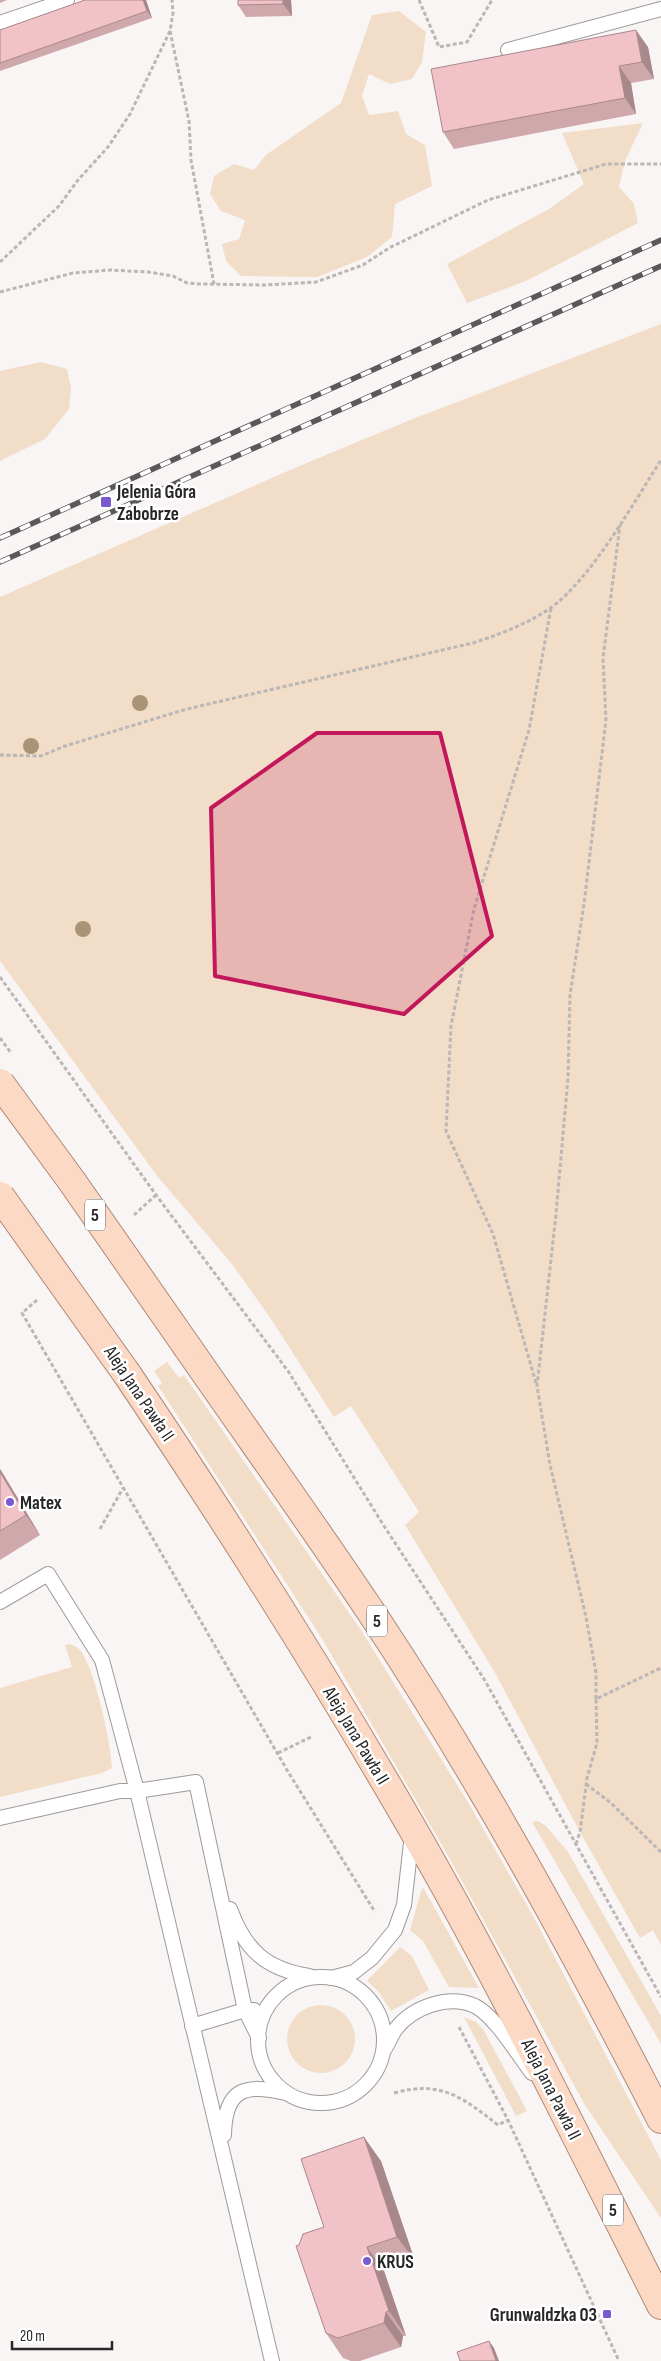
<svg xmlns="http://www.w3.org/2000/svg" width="661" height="2361" viewBox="0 0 661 2361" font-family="'Sofia Sans Condensed',sans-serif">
<rect width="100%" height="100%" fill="#f9f5f4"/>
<g fill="#f1ddc8">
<path d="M399,11L426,32L422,62L412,79L390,84L369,74L362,96L369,115L398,111L406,134L425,145L432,186L395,204L392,237L367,257L317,277L241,276L226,261L222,244L239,239L245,220L221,211L210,194L214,176L234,164L254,170L266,155L341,103L372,15Z"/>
<path d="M643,123L625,161L619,187L634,204L638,223L526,281L467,303L447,264L549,209L584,184L562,133Z"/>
<path d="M661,324V1945L653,1930L640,1938L580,1832L494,1671L405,1525L419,1512L351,1406L334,1417L273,1322L232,1264L158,1177L0,961V597L297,467L410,420Z"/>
<path d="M41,362L67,369L71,388L69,409L45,439L0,461V371Z"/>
<path d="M167,1362L179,1378L184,1375L361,1630L469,1804L532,1914L661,2160V2218L585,2105L446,1852L321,1637L158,1386L162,1383L154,1371Z"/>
<path d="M70,1644C75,1646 77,1647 80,1650C95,1669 111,1743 112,1768L102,1773L0,1797V1688L72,1667L65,1645Z"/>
<path d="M538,1821L546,1826L568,1852L661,2016V2044L532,1822Z"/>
<path d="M422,1888L424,1889L479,1988L449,1987L423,1941L410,1930Z"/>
<path d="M400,1947L412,1956L429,1990L391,2011L378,1991L367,1981Z"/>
<circle cx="321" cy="2039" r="34"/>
<path d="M464,2017L476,2022L483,2029L527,2111L516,2116Z"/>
</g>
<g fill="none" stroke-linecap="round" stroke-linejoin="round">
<g stroke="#9d9a99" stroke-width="16">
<g id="service">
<path d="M0,23L67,0"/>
<path d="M508,50L661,9"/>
<path d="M0,1602L48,1574L102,1660L137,1791L196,1782L245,2010L259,2038"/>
<path d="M0,1818L120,1791H137L272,2361"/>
<path d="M230,1909C245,1950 266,1969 309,1976"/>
<circle cx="321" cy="2040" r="63"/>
<path d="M331,1978L354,1972L372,1958L395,1930L404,1905L412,1834"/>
<path d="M192,2026L245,2010H254"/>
<path d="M384,2050C388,2044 391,2036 395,2030C412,2007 448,1994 475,2006C495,2016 518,2055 532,2073"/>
<path d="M224,2135C225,2089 244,2083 286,2093"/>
</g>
</g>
<g stroke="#af8975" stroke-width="30">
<g id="primary">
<path d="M188,1348C251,1439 316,1529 377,1621C482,1780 574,1949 661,2119"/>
<path d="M127,1374C227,1522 322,1672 411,1826C501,1982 580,2144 661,2305"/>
</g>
</g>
<g stroke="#bab7b6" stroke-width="3" stroke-dasharray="4 2.5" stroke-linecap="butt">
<path d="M419,0L439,47L467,42L492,0"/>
<path d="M170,31L189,121L191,160L214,284"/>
<path d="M0,262L59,206L78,180L108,147L130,114L170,31L173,13L172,0"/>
<path d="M0,292L73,273L110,270L148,272L173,276L187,283L202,284L266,285L316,282L363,265L389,248L488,200L606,164H661"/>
<path d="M0,755L41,756L65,746L187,709L473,643C500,634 525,625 549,609C590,581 634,502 661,460"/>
<path d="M0,977L156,1195L288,1371L384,1526L484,1679L661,1997"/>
<path d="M134,1215L156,1195"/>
<path d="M37,1300L22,1313L287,1770L375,1912"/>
<path d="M536,1383L493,1234L446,1131L451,1026L474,909L529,730L551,608"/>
<path d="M100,1529L123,1488"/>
<path d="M596,1699V1673L586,1617L550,1465L537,1386L556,1214L568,1078L570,995L584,904L606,720L603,658L620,525"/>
<path d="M278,1753L311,1737"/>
<path d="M586,1784L611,1803L661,1852"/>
<path d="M576,1844L580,1832L587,1778L597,1743L596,1699L661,1668"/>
<path d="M459,2027L508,2120L619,2361"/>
<path d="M394,2093C441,2080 462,2097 498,2125L508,2120"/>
</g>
<use href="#service" stroke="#fff" stroke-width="14"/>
<use href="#primary" stroke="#fbd9c5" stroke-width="28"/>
<g stroke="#5a5858" stroke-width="5.5">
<g id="rail">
<path d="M0,538L661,240"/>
<path d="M0,562L661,266"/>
</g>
</g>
<use href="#rail" stroke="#fff" stroke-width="4" stroke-dasharray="11" stroke-linecap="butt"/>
<g stroke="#af8975" stroke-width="30" stroke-linecap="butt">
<g id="primary-bridge">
<path d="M0,1083L71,1180L188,1348"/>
<path d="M0,1196L127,1374"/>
</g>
</g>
<path stroke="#bab7b6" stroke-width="3" stroke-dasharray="4 2.5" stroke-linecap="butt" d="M0,1038L11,1053"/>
<use href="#primary-bridge" stroke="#fbd9c5" stroke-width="28"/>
</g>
<g fill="#aa9477">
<circle cx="140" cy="703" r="8"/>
<circle cx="31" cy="746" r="8"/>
<circle cx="83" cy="929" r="8"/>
</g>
<g fill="#cfa8ac">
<path d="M0,0H7L0,3Z"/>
<path d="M85,0H146L152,18L0,71V30Z"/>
<path d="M238,0H291L292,16L246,17L238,5Z"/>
<path d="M648,47L654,79L631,83L636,114L454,149L443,132Z"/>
<path d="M0,1469L40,1535L0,1560Z"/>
<path d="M381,2161L415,2261L384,2271L406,2336H403L401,2347L360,2361H351L343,2358L326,2333L299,2245L324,2227Z"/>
</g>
<g fill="#a9888c">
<path d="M143,0H146L152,18L147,11Z"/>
<path d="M283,0H291L292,16L283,4Z"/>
<path d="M636,30L648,47L654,79L642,62Z"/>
<path d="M619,66L631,83L636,114L625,98Z"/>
<path d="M0,1469L40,1535L26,1515L0,1472Z"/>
<path d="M364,2137L381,2161L415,2261L397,2237Z"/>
<path d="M367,2247L384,2271L406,2336L389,2311Z"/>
<path d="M386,2312L403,2336L401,2347L384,2323Z"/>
<path d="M489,2341L494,2348L499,2361H496Z"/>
</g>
<g fill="#f1c3c8" stroke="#a9888c">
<path d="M85,0H143L147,11L0,63V30Z"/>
<path d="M238,0H283V4L238,5Z"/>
<path d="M636,30L642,62L619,66L625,98L443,132L431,69Z"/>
<path d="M0,1472L26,1515L0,1531Z"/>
<path d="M364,2137L397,2237L367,2247L389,2311L386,2312L384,2323L338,2338L326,2333L296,2246L299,2245L303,2234L324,2227L301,2159Z"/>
<path d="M489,2341L496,2361H460L457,2352Z"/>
</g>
<path fill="#c2185b" fill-opacity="0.2" stroke="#c2185b" stroke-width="4" stroke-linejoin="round" d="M317,733H440L492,936L404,1014L215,976L211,808Z"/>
<g fill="#7c58d1" stroke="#fff" stroke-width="2">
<rect x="100" y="496" width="12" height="12" rx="2.5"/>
<circle cx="10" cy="1502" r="5"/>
<circle cx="367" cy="2261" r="5"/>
<rect x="602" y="2309" width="10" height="10" rx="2.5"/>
</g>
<g text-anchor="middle" stroke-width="5" stroke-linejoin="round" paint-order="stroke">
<g fill="#fff" stroke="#686767" stroke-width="1">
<rect x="85" y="1199.5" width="20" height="31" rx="4"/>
<rect x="367" y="1605.5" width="20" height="31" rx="4"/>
<rect x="603" y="2194.5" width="20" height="31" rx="4"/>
</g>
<g font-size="18" font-weight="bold" fill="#282626">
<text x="95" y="1221">5</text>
<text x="377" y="1627">5</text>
<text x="613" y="2216">5</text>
</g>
<g font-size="19" font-weight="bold" fill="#282626" stroke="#fff" text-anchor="start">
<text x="117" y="498">Jelenia Góra<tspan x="117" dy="22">Zabobrze</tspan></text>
<text x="20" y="1509">Matex</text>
<text x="377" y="2268">KRUS</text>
<text x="597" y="2321" text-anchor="end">Grunwaldzka 03</text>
</g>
<g font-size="19" fill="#282626" stroke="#fff">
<text transform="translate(140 1393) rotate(56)" y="7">Aleja Jana Pawła II</text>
<text transform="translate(357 1735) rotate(59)" y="7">Aleja Jana Pawła II</text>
<text transform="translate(552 2089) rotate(63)" y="7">Aleja Jana Pawła II</text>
</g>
</g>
<path d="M12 2341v8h100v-8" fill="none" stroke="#282626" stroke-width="2.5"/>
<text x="20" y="2341" font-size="15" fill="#282626" stroke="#ffffff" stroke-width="4" paint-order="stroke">20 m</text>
</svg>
